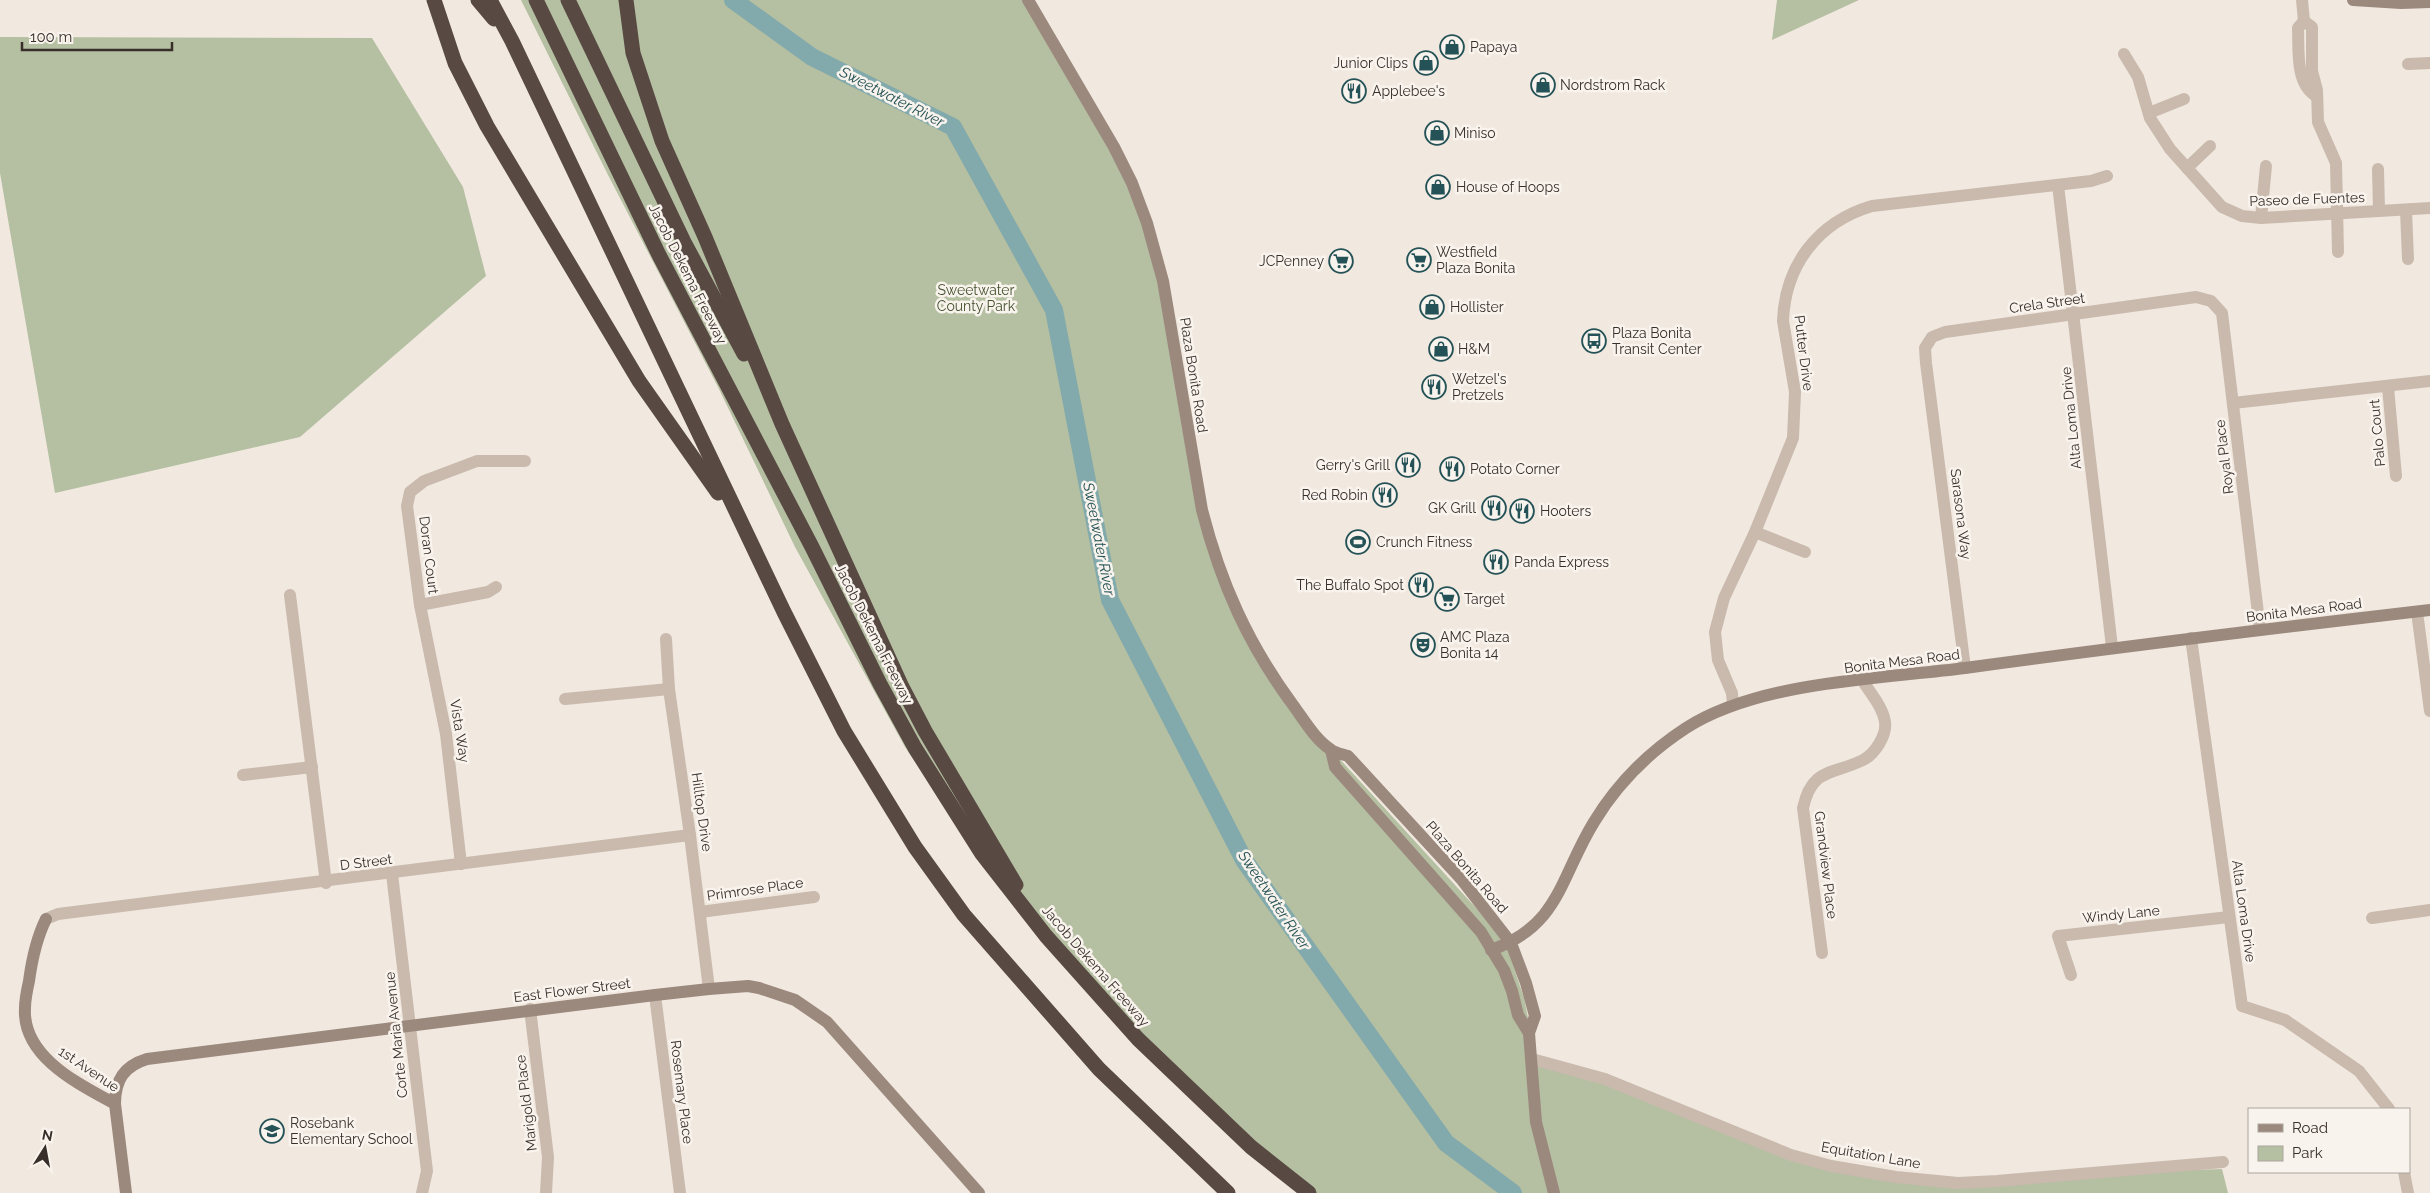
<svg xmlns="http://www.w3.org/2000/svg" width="2430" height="1193" viewBox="0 0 2430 1193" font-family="Raleway,sans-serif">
<rect width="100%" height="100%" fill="#f1e9e0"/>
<g fill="#b5bfa1">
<path d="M521,0H1029L1141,206L1221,576L1304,720L1477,909L1507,947L1524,998L1530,1027L1532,1064L1606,1080L1757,1142L1896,1180L2222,1169L2228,1193H1308L1138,1039L980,856L905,747L795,547L718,387L608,175Z"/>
<path d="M1777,0H1859L1772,40Z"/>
<path d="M0,37L372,38L463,187L486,276L300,437L55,493L0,173Z"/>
</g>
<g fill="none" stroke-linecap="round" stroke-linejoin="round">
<path stroke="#82aaac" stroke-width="18" d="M733,0L812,57L953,127L1054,310L1110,600L1244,860L1446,1143L1513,1193"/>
<g stroke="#c9baad" stroke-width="12">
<path d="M2302,0L2304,21L2298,28C2299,50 2295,83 2316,96"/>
<path d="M2304,21L2312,27V71L2317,90L2318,122L2336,163L2338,252"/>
<path d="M2124,54L2138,77L2150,118L2170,149L2222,207L2242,216L2261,218L2430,208"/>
<path d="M2408,64L2430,63"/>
<path d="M2149,113L2184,99"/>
<path d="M2187,168L2210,146"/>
<path d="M2378,169L2379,211"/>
<path d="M2058,185L2112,647"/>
<path d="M2406,210L2408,259"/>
<path d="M2261,218L2266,166"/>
<path d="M2388,387L2396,476"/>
<path d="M2233,403L2430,381"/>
<path d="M1755,532L1805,552"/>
<path d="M290,595L326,883"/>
<path d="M420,605L488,592L496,587"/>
<path d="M2417,612L2430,711"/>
<path d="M2191,638L2242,1006L2285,1020L2359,1071L2389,1109"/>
<path d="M666,639L669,689L690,835L709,989"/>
<path d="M1965,668L1926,363L1925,348L1932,337L1945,332L2196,297L2211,301L2222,313L2260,630"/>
<path d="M565,699L669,689"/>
<path d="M1733,705L1732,693L1718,660L1715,632L1724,598L1755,532L1793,438L1795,392L1783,321C1785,265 1818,222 1872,206L2091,181L2107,176"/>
<path d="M243,775L312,767"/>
<path d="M461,864L446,734L420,605L407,506L410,492L424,481L477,461H525"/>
<path d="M392,874L427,1171L422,1193"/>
<path d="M700,912L814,897"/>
<path d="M2372,918L2430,910"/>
<path d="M46,919L58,914L690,835"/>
<path d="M1822,953L1803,808C1812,767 1833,775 1863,760C1875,754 1887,735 1885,722C1883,707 1870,693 1863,681"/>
<path d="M2071,975L2058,936L2229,917"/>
<path d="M655,995L680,1193"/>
<path d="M530,1009L548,1157L546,1193"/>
<path d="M1532,1059L1605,1079L1791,1155L1831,1166L1896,1177L1958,1183L1997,1181L2223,1162"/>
<path d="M2404,1172L2408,1193"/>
</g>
<g stroke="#9c897e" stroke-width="12">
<path d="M1028,0L1114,147L1132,183L1147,223L1163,281L1202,510C1221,584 1248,644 1293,705C1304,720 1315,739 1330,749C1334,753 1342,754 1348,756L1462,880L1511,943L1526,983L1535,1016L1529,1033L1536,1122L1554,1193"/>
<path d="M2353,0L2401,3L2430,2"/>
<path d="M1331,750L1335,767L1481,932L1504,970L1512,991L1518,1015L1529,1033"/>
<path d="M46,919C36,939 32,959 29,981C27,990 25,999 25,1008C22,1057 79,1084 115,1104L126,1193"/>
<path d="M1491,950C1560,926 1560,877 1594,822C1617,784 1649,752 1686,728C1759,681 1880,679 1965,668C2120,647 2275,628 2430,610"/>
<path d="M115,1104C115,1080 124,1066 147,1059L655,995L709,989L748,986L759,988L795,1000L827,1022L979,1193"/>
</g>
<g stroke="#584943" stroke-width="15">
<path d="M434,0L455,63L487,126L639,381L718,493"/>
<path d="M478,0L494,19"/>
<path d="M490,0L512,41L784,612L844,731L915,847L964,915L1099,1069L1228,1193"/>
<path d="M536,0L659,255L812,547L880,684L915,748L982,854L1046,936L1138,1039L1251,1147L1309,1193"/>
<path d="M568,0L684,242L744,354"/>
<path d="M626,0L633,53L662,141L705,237L782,424L902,687L925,731L1016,885"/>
</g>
</g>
<defs>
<g id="shop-ring" transform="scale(1.25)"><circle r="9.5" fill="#f9f3ed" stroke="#245256" stroke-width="1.5"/><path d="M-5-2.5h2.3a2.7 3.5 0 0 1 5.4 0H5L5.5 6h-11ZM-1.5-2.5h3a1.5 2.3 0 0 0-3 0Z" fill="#245256"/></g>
<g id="restaurant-ring" transform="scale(1.25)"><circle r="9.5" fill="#f9f3ed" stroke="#245256" stroke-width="1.5"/><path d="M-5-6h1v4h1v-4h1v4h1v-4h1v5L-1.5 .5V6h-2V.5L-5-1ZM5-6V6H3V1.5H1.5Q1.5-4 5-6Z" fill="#245256"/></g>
<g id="supermarket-ring" transform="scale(1.25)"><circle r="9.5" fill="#f9f3ed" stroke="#245256" stroke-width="1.5"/><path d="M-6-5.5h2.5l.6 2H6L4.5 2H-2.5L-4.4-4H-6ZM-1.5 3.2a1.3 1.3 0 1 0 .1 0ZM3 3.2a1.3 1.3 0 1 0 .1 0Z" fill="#245256"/></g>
<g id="bus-ring" transform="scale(1.25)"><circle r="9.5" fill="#f9f3ed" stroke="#245256" stroke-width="1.5"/><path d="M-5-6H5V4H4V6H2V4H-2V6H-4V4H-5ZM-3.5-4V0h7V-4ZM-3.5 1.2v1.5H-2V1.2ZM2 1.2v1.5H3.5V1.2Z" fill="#245256"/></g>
<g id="stadium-ring" transform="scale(1.25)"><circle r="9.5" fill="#f9f3ed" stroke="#245256" stroke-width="1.5"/><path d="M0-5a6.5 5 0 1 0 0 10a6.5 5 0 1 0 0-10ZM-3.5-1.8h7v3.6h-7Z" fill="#245256"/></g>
<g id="theatre-ring" transform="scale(1.25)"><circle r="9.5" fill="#f9f3ed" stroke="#245256" stroke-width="1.5"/><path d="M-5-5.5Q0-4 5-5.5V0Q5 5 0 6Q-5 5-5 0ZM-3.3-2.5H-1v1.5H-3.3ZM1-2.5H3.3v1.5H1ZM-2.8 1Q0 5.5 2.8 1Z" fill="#245256"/></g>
<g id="school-ring" transform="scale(1.25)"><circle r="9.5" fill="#f9f3ed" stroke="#245256" stroke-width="1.5"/><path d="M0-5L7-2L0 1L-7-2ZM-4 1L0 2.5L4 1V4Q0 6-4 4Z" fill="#245256"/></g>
</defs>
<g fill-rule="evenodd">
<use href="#shop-ring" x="1452" y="47"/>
<use href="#shop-ring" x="1426" y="63"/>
<use href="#shop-ring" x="1543" y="85"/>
<use href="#restaurant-ring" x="1354" y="91"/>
<use href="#shop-ring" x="1437" y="133"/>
<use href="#shop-ring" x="1438" y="187"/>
<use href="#supermarket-ring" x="1419" y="260"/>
<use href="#supermarket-ring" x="1341" y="261"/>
<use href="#shop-ring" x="1432" y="307"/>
<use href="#bus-ring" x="1594" y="341"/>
<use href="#shop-ring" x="1441" y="349"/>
<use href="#restaurant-ring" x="1434" y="387"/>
<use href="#restaurant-ring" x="1408" y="465"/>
<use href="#restaurant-ring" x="1452" y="469"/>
<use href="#restaurant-ring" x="1385" y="495"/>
<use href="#restaurant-ring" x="1494" y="508"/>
<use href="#restaurant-ring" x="1522" y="511"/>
<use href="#stadium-ring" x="1358" y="542"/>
<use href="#restaurant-ring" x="1496" y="562"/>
<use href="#restaurant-ring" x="1421" y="585"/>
<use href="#supermarket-ring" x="1447" y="599"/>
<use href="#theatre-ring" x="1423" y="645"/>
<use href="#school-ring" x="272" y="1131"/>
</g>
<g text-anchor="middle" stroke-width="5" stroke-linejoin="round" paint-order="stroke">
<g font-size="14" fill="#382f2b" stroke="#f9f3ed" text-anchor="start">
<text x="1470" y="52">Papaya</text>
<text x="1408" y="68" text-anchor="end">Junior Clips</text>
<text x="1560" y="90">Nordstrom Rack</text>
<text x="1372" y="96">Applebee's</text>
<text x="1454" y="138">Miniso</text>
<text x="1456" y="192">House of Hoops</text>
<text x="1436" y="257">Westfield<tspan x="1436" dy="16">Plaza Bonita</tspan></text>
<text x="1324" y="266" text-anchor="end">JCPenney</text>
<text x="1450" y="312">Hollister</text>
<text x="1612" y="338">Plaza Bonita<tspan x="1612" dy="16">Transit Center</tspan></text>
<text x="1458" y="354">H&amp;M</text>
<text x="1452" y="384">Wetzel's<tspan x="1452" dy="16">Pretzels</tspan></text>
<text x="1390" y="470" text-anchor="end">Gerry's Grill</text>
<text x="1470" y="474">Potato Corner</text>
<text x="1368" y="500" text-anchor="end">Red Robin</text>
<text x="1476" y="513" text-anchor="end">GK Grill</text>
<text x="1540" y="516">Hooters</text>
<text x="1376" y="547">Crunch Fitness</text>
<text x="1514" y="567">Panda Express</text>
<text x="1404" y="590" text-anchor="end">The Buffalo Spot</text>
<text x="1464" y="604">Target</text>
<text x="1440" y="642">AMC Plaza<tspan x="1440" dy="16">Bonita 14</tspan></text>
<text x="290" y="1128">Rosebank<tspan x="290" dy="16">Elementary School</tspan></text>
</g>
<g font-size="14" fill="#382f2b" stroke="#f9f3ed">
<text transform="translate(2307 199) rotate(-2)" y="5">Paseo de Fuentes</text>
<text transform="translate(688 274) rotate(63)" y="5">Jacob Dekema Freeway</text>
<text transform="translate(2047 303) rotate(-8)" y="5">Crela Street</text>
<text transform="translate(1804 353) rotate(83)" y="5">Putter Drive</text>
<text transform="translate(1194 375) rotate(81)" y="5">Plaza Bonita Road</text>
<text transform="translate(2071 418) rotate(-96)" y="5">Alta Loma Drive</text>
<text transform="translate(2377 433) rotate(-95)" y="5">Palo Court</text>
<text transform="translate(2224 457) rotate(-97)" y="5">Royal Place</text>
<text transform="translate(1961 514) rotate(83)" y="5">Sarasona Way</text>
<text transform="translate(429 555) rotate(83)" y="5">Doran Court</text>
<text transform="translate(2304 610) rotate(-7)" y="5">Bonita Mesa Road</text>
<text transform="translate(874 634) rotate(63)" y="5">Jacob Dekema Freeway</text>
<text transform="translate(1902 661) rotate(-7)" y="5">Bonita Mesa Road</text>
<text transform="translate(460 731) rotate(81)" y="5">Vista Way</text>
<text transform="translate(702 812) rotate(82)" y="5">Hilltop Drive</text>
<text transform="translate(366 862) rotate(-7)" y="5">D Street</text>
<text transform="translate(1826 865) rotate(83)" y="5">Grandview Place</text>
<text transform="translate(1467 867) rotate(49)" y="5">Plaza Bonita Road</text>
<text transform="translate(755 889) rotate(-8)" y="5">Primrose Place</text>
<text transform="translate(2244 911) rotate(82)" y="5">Alta Loma Drive</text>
<text transform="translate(2121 914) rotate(-6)" y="5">Windy Lane</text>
<text transform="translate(1096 966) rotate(49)" y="5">Jacob Dekema Freeway</text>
<text transform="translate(572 990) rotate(-7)" y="5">East Flower Street</text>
<text transform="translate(396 1035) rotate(-96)" y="5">Corte Maria Avenue</text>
<text transform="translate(89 1069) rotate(34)" y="5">1st Avenue</text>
<text transform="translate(682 1092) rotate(83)" y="5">Rosemary Place</text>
<text transform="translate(526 1103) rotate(-97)" y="5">Marigold Place</text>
<text transform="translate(1871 1155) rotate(10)" y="5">Equitation Lane</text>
</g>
<g font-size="14" fill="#475431" stroke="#f9f3ed">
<text x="976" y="295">Sweetwater<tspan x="976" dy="16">County Park</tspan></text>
</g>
<g font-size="15" font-style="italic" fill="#245256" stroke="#f9f3ed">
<text transform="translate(892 97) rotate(27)" y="5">Sweetwater River</text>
<text transform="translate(1099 539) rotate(79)" y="5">Sweetwater River</text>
<text transform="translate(1274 900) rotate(56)" y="5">Sweetwater River</text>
</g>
</g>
<rect x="2248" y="1108" width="162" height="65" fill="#f9f3ed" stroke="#aca59f"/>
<rect x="2258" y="1124" width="25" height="8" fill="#9c897e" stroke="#aca59f"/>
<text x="2292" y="1133" font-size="15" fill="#382f2b">Road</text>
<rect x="2258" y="1146" width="25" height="15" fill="#b5bfa1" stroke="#aca59f"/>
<text x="2292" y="1158" font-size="15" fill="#382f2b">Park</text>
<g transform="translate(45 1148) rotate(11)" stroke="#f9f3ed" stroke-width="4" paint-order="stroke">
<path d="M0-4L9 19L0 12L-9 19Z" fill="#382f2b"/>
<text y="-8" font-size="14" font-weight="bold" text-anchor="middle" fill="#382f2b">N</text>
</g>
<path d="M22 42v8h150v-8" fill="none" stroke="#382f2b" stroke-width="2.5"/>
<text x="30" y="42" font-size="15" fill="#382f2b" stroke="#f9f3ed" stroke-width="4" paint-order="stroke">100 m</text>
</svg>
